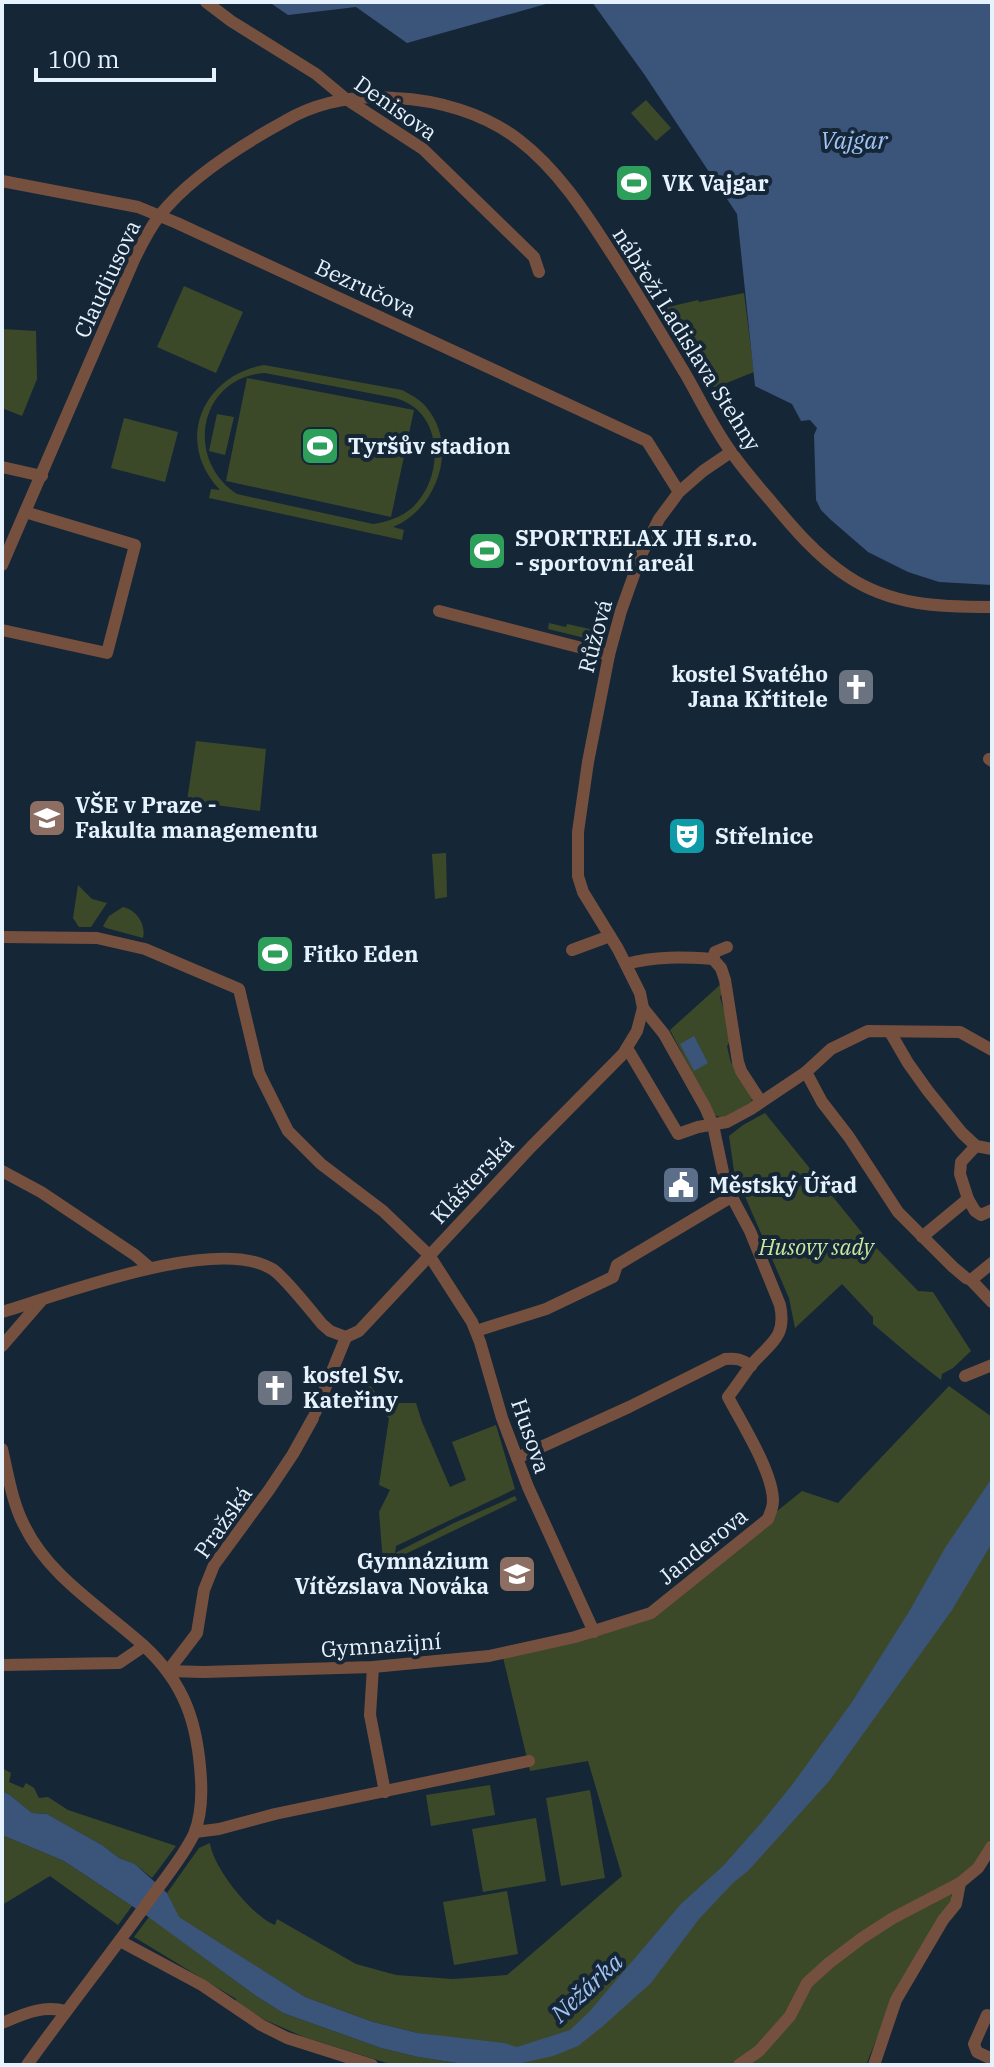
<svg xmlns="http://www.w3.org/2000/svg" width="994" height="2067" viewBox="0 0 994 2067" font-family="'IBM Plex Serif',serif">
<rect width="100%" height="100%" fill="#152637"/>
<g fill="#3c4928" fill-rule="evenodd">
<path d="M646,100L671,128L656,141L631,113Z"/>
<path d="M184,286L243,312L216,373L157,347Z"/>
<path d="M744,293L754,372L714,388L664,308L698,300L699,302Z"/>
<path d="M2,329L36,331L37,379L22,416L2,408Z"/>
<path d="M264,365L402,390C411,395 420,399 427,408C459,447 437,509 393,527L404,530L402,540L209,498L211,489L220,490C174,442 202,376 264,365ZM265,373L395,398C444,411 445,476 413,507C402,517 387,522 373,524L237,494C183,458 200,377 265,373Z"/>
<path d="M247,378L414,410L391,517L226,481Z"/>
<path d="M217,414L234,417L225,455L209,451Z"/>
<path d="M124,418L178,432L165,482L111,468Z"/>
<path d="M549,623L566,627L567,624L599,631L597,641L548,629Z"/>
<path d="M196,741L266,749L260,811L187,801Z"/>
<path d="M446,853L447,897L435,899L432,854Z"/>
<path d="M78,885L92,899L107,903L91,927H79L73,918Z"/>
<path d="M123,907C137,910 146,925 143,938L106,928L103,926L109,916Z"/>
<path d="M721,984L723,990L720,997L732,1038L727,1046L731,1063L736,1066L753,1095L751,1102L723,1118L714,1115L670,1030Z"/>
<path d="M765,1113L863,1234L918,1291L933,1292L971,1351L953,1368L942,1374L941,1380L913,1358L873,1324V1317L842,1284L795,1328L789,1298L734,1171L729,1136L743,1125Z"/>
<path d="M369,1384L383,1403H416L422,1422L450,1487L466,1480L452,1442L496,1425L515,1489L396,1546L395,1553L454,1523L515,1496L517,1500L395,1559L383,1562L379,1512L390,1490L379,1485L389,1418L362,1393Z"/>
<path d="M949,1386L992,1417V1836L977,1862L951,1895V1903L893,1999L866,2065H505L517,2064L473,2041L418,2033L373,2022L305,1997L178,1917L167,1893L199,1848L210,1843C213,1868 252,1916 275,1925L277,1919L356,1964L396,1975L453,1979L507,1975L622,1876L588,1761L530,1771L502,1653L651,1613L802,1491L838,1503Z"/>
<path d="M2,1768L11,1773L9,1782L23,1788L26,1783L34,1788L39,1798L48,1797L68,1810L176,1846L152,1878L135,1864L119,1858L102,1845L47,1814L32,1813L10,1795L2,1791Z"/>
<path d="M490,1785L495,1815L431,1826L426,1795Z"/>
<path d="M590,1790L605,1878L561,1886L546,1798Z"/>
<path d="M536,1818L546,1881L483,1892L472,1829Z"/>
<path d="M2,1835L64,1861L132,1906L118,1925L50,1876L2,1905Z"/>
<path d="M507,1891L518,1954L454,1965L443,1902Z"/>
<path d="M149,1917L256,1996L283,2013L381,2048L418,2057L470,2065H393L304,2037L265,2020L236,2002V1999L134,1937Z"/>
</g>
<g fill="#3b547a">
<path d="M269,2H553L407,43L356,7L288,15Z"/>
<path d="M592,2H992V585L939,582L908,572L868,552L831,520L821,510L816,500L814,435L817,428L810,420L801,421L792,404L755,386L737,214L644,74Z"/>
<path d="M694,1036L708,1063L694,1071L680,1044Z"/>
<path d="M992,1478V1543L952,1610L830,1780L748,1871L734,1882L699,1919L651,1983L603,2026L578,2046L553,2056L517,2064L470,2065L418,2057L381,2048L283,2013L256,1996L147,1916L64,1861L2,1835V1791L10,1795L32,1813L47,1814L102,1845L119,1858L135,1864L167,1893L179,1917L305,1997L373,2022L418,2033L504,2043L517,2047L570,2030L589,2012L681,1904L723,1866L762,1822L792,1785L852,1702L910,1610L945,1548Z"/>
</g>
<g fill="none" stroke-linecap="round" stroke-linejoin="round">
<g stroke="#76503e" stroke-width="12">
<path d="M206,2L231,21L316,74L346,99L423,149L534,257L539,272"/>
<path d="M2,181L138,207L177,223L647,441L679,492"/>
<path d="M2,467L42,476"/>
<path d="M2,565L133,262C141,245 149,229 160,215C190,177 243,144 285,121C319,101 355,95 395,98C438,100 484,113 519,140C557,169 585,212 610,251C637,292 661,334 686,375C701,401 714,429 732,453C744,470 757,485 770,500C793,528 817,556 847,576C892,606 940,607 992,607"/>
<path d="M439,611L609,655"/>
<path d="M2,630L107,653L135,545L25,512"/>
<path d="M989,759L992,761"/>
<path d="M2,937L97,938L145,949L239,989L259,1073L288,1131L321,1164L383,1211L429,1255L472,1322L480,1342L502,1418L528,1487L594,1632"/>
<path d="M572,950L610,936"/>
<path d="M713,959L721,968L725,980L738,1062L741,1071L761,1102"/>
<path d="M713,959L715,952L727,947"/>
<path d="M626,964C655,956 683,957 713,959"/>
<path d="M890,1032L908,1063L928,1091L962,1133L976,1146L992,1149"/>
<path d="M627,1048L678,1134L698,1127L727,1122L751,1109L806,1072L831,1049L868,1031L960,1032L992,1050"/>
<path d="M806,1072L822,1102L849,1137L898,1212L953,1267L966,1278L971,1280L992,1302"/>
<path d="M2,1171L41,1192L135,1255L149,1267"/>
<path d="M968,1199L960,1174L961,1162L976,1146"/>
<path d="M922,1237L968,1199L975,1211L981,1215L992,1210"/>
<path d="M971,1280L992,1263"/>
<path d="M2,1312C63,1294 216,1235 272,1269C284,1276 311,1311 322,1324L330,1331L346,1337"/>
<path d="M476,1331L546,1309L613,1277L617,1265L731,1197"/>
<path d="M346,1337L359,1331L531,1147L623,1054L637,1031L643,1008L640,993L618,949L583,892L578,876V832L588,762L609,655L621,611L641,555L659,519L679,492L703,471L731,452"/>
<path d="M2,1346L41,1301"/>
<path d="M965,1376L992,1365"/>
<path d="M315,1413L346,1337"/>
<path d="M2,1449C8,1474 12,1502 24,1525C48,1576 102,1608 143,1645C185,1683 198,1724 201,1780C202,1798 201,1817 194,1834C183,1857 165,1878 150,1899C110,1955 67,2009 27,2065"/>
<path d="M517,1458L629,1407L725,1359C736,1358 742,1359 751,1366"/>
<path d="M2,1665L119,1663L144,1646"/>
<path d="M373,1667L370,1715L385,1792"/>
<path d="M168,1671L203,1672L373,1667L489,1656L575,1637L651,1613L768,1519C770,1513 773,1508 773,1501C773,1472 742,1424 728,1397C736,1387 743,1376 751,1365C770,1343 787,1338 780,1305L750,1231L726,1186L713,1125L705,1107L664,1034L643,1008"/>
<path d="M168,1671L197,1633L204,1590L214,1565L269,1490L293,1454L313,1418"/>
<path d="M195,1832L219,1829L275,1814L529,1761"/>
<path d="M120,1941L202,1985L261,2025L287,2038L372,2065"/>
<path d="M992,2017L987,2015L974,2044L977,2052L992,2059"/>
<path d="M2,2023C24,2014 42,2005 66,2011"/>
<path d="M739,2065L759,2051L790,2016L807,1983L829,1963L862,1938L893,1918L960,1883L978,1868L992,1846"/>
<path d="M874,2065L896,2000L943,1920L956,1904L960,1883"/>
</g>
</g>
<defs>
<g id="stadium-square" transform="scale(2)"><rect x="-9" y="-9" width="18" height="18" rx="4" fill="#2e9e5b" stroke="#152637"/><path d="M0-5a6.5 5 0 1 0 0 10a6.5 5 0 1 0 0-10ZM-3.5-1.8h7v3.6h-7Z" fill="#fff"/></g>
<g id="church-square" transform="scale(2)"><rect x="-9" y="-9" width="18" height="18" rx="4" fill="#6b7280" stroke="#152637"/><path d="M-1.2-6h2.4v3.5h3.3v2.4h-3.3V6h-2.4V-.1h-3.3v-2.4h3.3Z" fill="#fff"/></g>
<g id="university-square" transform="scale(2)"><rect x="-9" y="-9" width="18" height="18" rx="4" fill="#8d6e63" stroke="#152637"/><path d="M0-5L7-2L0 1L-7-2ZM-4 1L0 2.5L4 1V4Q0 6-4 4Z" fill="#fff"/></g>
<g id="theatre-square" transform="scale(2)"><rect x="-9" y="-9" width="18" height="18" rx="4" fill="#0f9aa8" stroke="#152637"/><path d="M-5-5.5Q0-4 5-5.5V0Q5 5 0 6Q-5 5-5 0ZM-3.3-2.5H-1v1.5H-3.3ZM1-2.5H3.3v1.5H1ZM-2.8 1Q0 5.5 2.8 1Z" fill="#fff"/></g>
<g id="civic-square" transform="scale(2)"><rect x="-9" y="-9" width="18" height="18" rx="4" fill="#5c6f8a" stroke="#152637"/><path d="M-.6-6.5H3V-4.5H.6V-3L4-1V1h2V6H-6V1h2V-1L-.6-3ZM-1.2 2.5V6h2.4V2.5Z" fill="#fff"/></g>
</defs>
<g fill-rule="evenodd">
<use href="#stadium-square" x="634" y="183"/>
<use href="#stadium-square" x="320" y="446"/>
<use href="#stadium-square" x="487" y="551"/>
<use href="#church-square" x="856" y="687"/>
<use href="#university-square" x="47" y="818"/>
<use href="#theatre-square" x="687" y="836"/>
<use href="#stadium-square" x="275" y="954"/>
<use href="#civic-square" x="681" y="1185"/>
<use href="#church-square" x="275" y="1388"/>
<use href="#university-square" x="517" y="1574"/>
</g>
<g text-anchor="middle" stroke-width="8" stroke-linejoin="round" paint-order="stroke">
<g font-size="22" fill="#e6f2fd" stroke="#152637">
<text transform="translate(396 108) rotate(35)" y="8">Denisova</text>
<text transform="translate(107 279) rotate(-65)" y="8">Claudiusova</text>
<text transform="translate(366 288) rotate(25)" y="8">Bezručova</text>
<text transform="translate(687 339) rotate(58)" y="8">nábřeží Ladislava Stehny</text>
<text transform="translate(595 636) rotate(-75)" y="8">Růžová</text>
<text transform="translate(472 1180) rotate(-47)" y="8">Klášterská</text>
<text transform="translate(531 1436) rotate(71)" y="8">Husova</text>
<text transform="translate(223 1522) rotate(-55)" y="8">Pražská</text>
<text transform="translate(703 1546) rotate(-39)" y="8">Janderova</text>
<text transform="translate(381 1645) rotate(-4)" y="8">Gymnazijní</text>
</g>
<g font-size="22" font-weight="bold" fill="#e6f2fd" stroke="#152637" text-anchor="start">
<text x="662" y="191">VK Vajgar</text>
<text x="348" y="454">Tyršův stadion</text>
<text x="515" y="546">SPORTRELAX JH s.r.o.<tspan x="515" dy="25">- sportovní areál</tspan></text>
<text x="828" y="682" text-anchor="end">kostel Svatého<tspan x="828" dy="25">Jana Křtitele</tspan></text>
<text x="75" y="813">VŠE v Praze -<tspan x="75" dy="25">Fakulta managementu</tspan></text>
<text x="715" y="844">Střelnice</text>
<text x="303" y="962">Fitko Eden</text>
<text x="709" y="1193">Městský Úřad</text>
<text x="303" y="1383">kostel Sv.<tspan x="303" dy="25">Kateřiny</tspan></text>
<text x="489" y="1569" text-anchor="end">Gymnázium<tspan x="489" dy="25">Vítězslava Nováka</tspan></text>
</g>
<g font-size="22" font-style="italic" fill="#cbe89f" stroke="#152637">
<text x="816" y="1255">Husovy sady</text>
</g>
<g font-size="24" font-style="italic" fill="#a1c3f5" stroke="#152637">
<text x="854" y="149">Vajgar</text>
<text transform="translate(587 1988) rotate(-43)" y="8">Nežárka</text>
</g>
</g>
<rect width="994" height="2067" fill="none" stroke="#e6f2fd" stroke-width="8"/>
<path d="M36 68v12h178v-12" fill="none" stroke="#e6f2fd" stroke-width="4"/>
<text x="48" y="68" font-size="24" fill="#e6f2fd" stroke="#152637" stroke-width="6" paint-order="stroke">100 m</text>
</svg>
